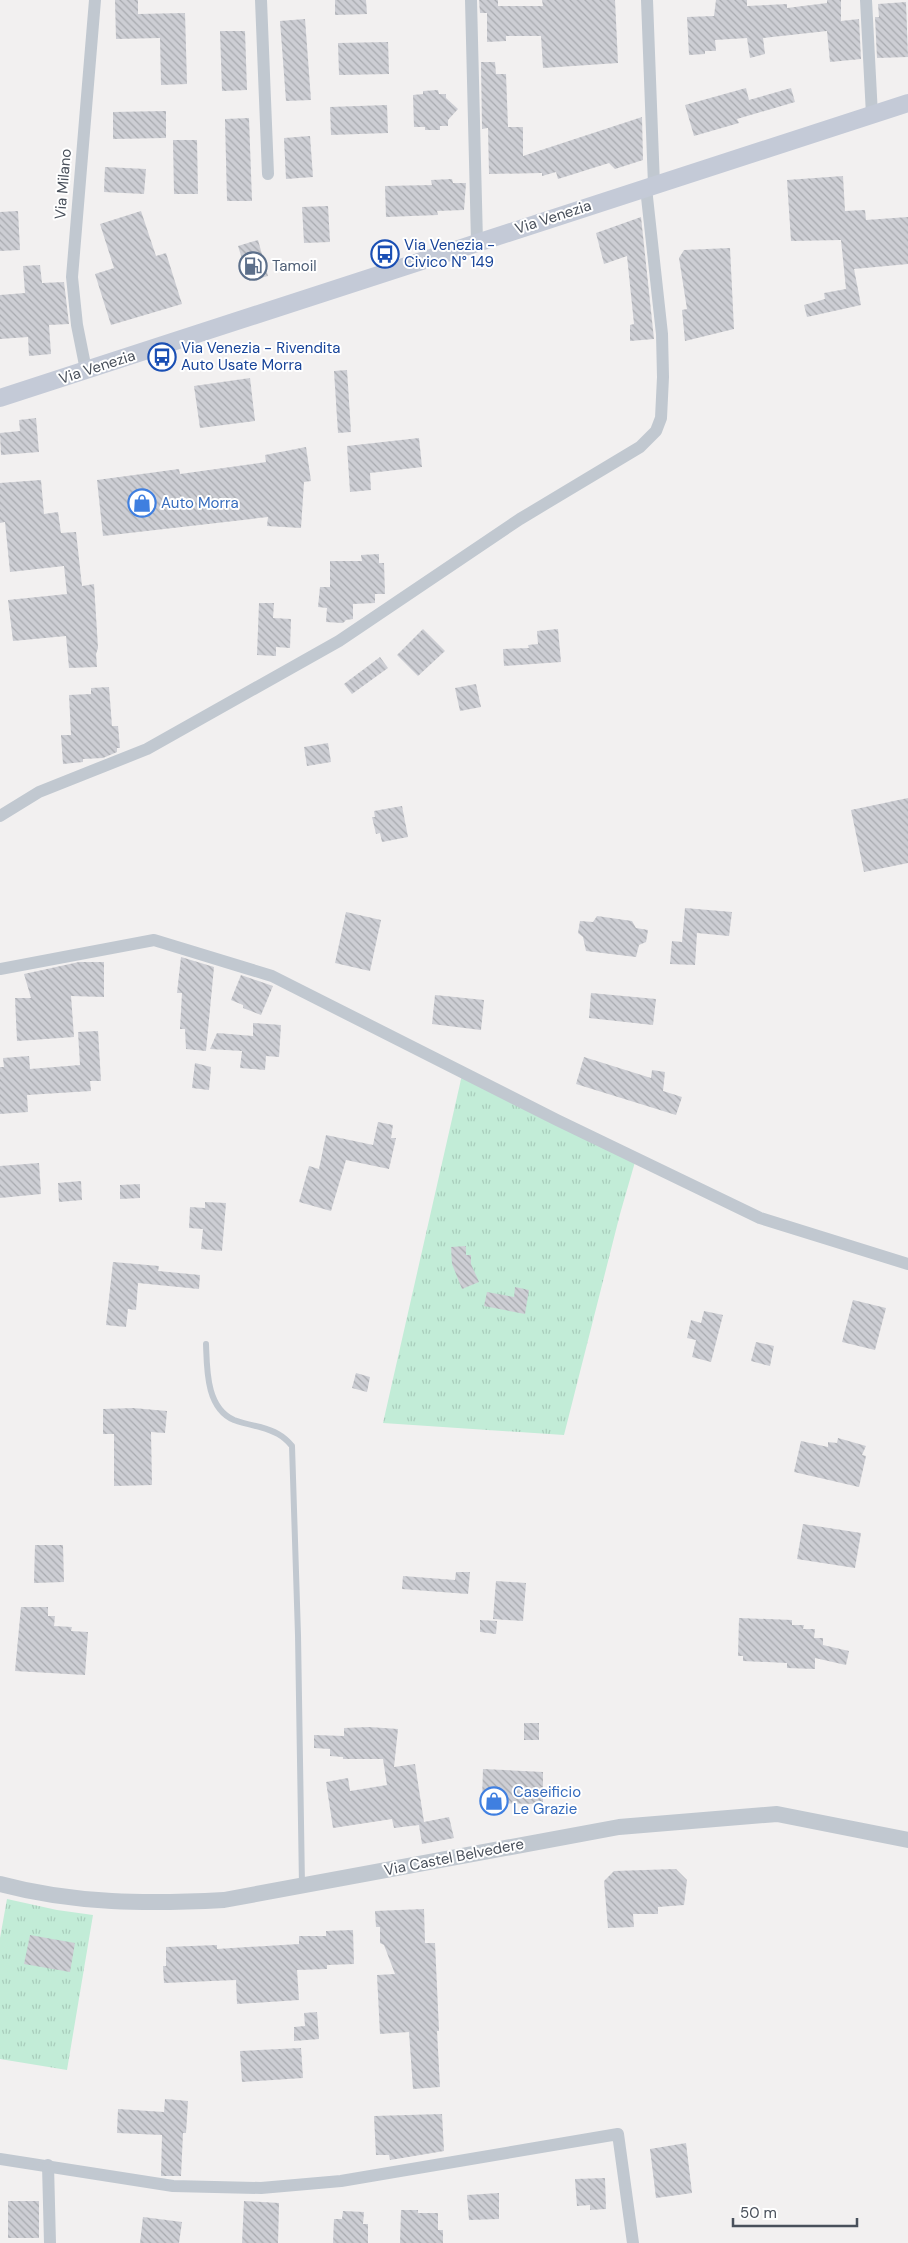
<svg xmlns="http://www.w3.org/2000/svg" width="908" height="2243" viewBox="0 0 908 2243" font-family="'DM Sans',sans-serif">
<defs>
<pattern id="grass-tufts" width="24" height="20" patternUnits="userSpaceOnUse" patternTransform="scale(1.25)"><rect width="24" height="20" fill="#c2ecd7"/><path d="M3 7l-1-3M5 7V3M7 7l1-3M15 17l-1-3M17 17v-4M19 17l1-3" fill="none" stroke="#a8ccbb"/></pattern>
<pattern id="building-back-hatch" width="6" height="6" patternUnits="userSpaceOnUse" patternTransform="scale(1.25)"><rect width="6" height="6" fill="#cdced4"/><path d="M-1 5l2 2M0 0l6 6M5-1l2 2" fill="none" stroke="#a8aaaf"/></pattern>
</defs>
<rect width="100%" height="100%" fill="#f2f0f0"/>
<g fill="url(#grass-tufts)">
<path d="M462,1075L635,1162L620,1214L564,1435L383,1423Z"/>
<path d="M7,1899L57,1910L93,1915L67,2070L0,2059V1938Z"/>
</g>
<g fill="url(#building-back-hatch)">
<path d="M115,0H138V14L185,13L187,84L161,85L160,38L116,39Z"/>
<path d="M335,0H366L367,14L335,15Z"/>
<path d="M479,0H498V6H543L542,0H615L618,63L543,68L541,36H506V41L487,42V13H480Z"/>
<path d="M716,0H747V6L787,4V8L827,3V0H841V21L859,19L861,59L830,62L827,31L763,38L765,54L750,58L747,38L715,40L716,51H705V54L689,55L687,17L714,16Z"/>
<path d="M906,2L908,57L877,58L875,17H879L878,4Z"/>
<path d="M305,19L311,100L286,101L280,21Z"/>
<path d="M220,31H245L247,90L222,91Z"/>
<path d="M388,42L389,74L339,75L338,43Z"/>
<path d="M481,62H495L496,74H506L508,127H523V156L642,117L643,160L615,169L609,163L558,179L556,172L542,176V173L489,174L488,128L482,129Z"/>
<path d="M746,88L749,100L791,88L795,102L737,119L739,123L694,136L685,105Z"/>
<path d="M438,90L439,94H446V98L458,109L448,120V126H440V130H425V127H414L413,95L423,94V91Z"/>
<path d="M387,105L388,133L331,135L330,107Z"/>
<path d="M166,111V138L113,139V112Z"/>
<path d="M249,118L252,201H227L225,119Z"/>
<path d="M310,136L313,177L286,179L284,138Z"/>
<path d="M173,140H197L198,194H174Z"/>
<path d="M105,167L146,169L144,194L104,192Z"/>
<path d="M843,176L845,211L865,210L866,220L908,217V264L854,269L861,305L807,317L804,305L825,299L824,293L846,289L841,240L791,241L787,180Z"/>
<path d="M452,179L453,183H466L464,210L437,211L438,215L386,217L385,186L432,185L431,180Z"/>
<path d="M328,206L330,242L304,243L302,207Z"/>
<path d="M18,211L20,250L0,251V212Z"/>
<path d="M141,211L156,256L166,253L182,304L111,325L95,274L114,268L100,224Z"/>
<path d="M641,217L654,339L630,341V325L634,324L627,256L604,264L596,233Z"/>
<path d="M258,240L268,276L249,281L238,246Z"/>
<path d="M730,248L734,329L685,341L682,310L687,309L679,258L684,250Z"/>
<path d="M40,265L42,283L64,282L69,324L49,325L51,354L29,356L28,337L0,339V295L25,293L23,266Z"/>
<path d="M347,370L351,432L338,433L334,371Z"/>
<path d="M250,378L255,421L200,428L194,386Z"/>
<path d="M36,418L39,452L1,455L0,433L20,431L19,420Z"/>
<path d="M419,438L422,467L370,473L371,490L350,492L347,446Z"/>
<path d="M306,447L311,481L304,482L301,528L267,526L268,517L103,536L97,480L179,469L180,474L266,462L265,455Z"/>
<path d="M41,480L44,514L58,512L61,533L76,532L82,586L94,584L98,648L96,654L97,667L69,668L66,636L13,641L8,600L67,594L64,566L10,572L5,522L0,523V483Z"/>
<path d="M379,554V563H384L385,594H375V603L353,604V619L346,620L343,623L326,622L327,608L318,607L320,587H330V561H362L361,555Z"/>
<path d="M259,603H274L273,618L291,619L290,648L276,647V656L257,655Z"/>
<path d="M423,629L445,651L418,676L397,655Z"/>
<path d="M558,629L561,662L504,666L503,649L529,648L528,645L538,644L537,631Z"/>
<path d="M380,657L388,668L352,694L344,684Z"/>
<path d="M476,684L481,707L460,711L455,688Z"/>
<path d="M109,687L112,726H118L120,748H117V752L103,758L83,759V762L63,764L61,735H71L69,695L91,694V688Z"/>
<path d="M328,743L331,762L307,766L304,747Z"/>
<path d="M908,798V863L864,872L851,810Z"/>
<path d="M402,806L408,837L382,842L380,833L376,834L372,817H375L374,811Z"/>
<path d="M685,908L732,912L729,936L697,933L695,965L670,964L672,941L682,942Z"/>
<path d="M346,912L381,920L370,971L335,963Z"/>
<path d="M597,916L632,921L636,928L648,930L646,942L639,945L636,957L586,951L583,937L578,933L580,921L593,922Z"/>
<path d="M181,957L214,967L206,1051L186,1049L185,1029H180L182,993H177Z"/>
<path d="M79,962H104V997L71,996L74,1037L17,1041L15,998H31L24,974Z"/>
<path d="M241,975L273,986L261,1015L243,1008V1005L231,1000Z"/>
<path d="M591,993L656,999L653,1025L589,1018Z"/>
<path d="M435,995L484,1000L481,1030L432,1024Z"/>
<path d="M253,1023L281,1025L279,1057L266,1056L265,1070L240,1068L242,1051L210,1049L217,1033L253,1036Z"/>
<path d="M98,1031L101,1081H90L91,1091L27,1095L28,1112L0,1114V1067H4L3,1058L29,1056L30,1069L80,1065L78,1032Z"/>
<path d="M584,1057L651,1078L652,1070L665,1072L663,1091L682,1097L676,1115L576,1084Z"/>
<path d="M195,1063L211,1067L209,1090L192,1088Z"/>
<path d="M378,1122L393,1125L391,1138H396L389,1169L346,1160L331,1211L299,1202L309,1166L319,1169L326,1135L373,1145Z"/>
<path d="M39,1163L41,1194L0,1198V1166Z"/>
<path d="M81,1181L82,1200L59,1202L58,1183Z"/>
<path d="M140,1184V1198L120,1199V1185Z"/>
<path d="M205,1202L226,1203L222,1251L201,1249L203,1229L189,1228L190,1207L205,1208Z"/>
<path d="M466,1246V1255H471V1264L479,1282L462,1289L452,1264L451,1247Z"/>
<path d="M113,1262L159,1266L158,1271L200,1275L199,1289L138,1283L136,1310L128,1309L126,1327L106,1325Z"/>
<path d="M515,1287L529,1290L525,1314L484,1306L487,1292L514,1297Z"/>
<path d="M853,1300L886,1308L875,1350L842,1342Z"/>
<path d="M704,1311L723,1315L711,1362L692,1357L696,1340L687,1338L691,1320L701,1323Z"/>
<path d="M756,1342L774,1346L770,1366L751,1361Z"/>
<path d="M356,1373L370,1377L367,1392L352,1388Z"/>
<path d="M133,1408L167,1411L165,1433L151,1432L152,1485L114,1486V1434H103V1409Z"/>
<path d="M838,1438L866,1446L862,1455L866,1456L859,1487L794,1472L801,1441L828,1447V1442L837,1443Z"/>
<path d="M803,1524L861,1533L855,1568L797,1559Z"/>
<path d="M35,1545H63L64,1582L34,1583Z"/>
<path d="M456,1572H470L468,1594L402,1589L403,1576L455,1580Z"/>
<path d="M496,1581L526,1583L523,1621L493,1619Z"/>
<path d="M21,1607H48V1616H55L54,1626L72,1627L71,1631L88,1632L85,1675L15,1671Z"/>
<path d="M739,1618L792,1620V1625H804L803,1629H815L814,1638H823V1645L849,1651L846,1665L815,1658V1669L787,1668V1663L743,1661V1656H738Z"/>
<path d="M480,1620L497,1621L496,1634L480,1632Z"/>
<rect x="524" y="1723" width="15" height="17"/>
<path d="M369,1727L398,1729L394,1767L415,1764L424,1822L449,1817L454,1838L422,1844L419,1825L394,1828L392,1819L333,1828L326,1782L348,1778L350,1791L387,1785L383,1759H343V1757L330,1756V1749L314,1748V1735L344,1736V1728Z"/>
<path d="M483,1769L543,1772V1804L486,1803L482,1799Z"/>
<path d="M676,1869L687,1880L684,1905L658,1907V1914H633L634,1927L608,1928L604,1881L614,1871Z"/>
<path d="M424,1909L425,1943H435L439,2031H437L440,2087L413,2089L409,2032L380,2034L377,1975L395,1974L384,1945L380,1943V1927H376L375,1911Z"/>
<path d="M353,1930L354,1964L327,1965V1969L297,1970L299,2000L237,2004L236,1980L164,1983L163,1966H166V1947L217,1945V1949L299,1944V1936H326V1931Z"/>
<path d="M30,1935L75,1943L70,1972L24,1964Z"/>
<path d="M317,2012L319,2039L294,2041V2027L305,2026L304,2013Z"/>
<path d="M301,2048L303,2078L242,2082L240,2051Z"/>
<path d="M165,2099L188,2101L186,2133H183L181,2176H161L162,2135L117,2133L118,2109L164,2112Z"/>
<path d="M442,2114L444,2151L390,2160L389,2155H376L374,2116Z"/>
<path d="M686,2143L692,2193L656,2198L650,2149Z"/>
<path d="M605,2178L606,2209L590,2210V2205L577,2206L575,2179Z"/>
<path d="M499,2193V2219L469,2220L467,2195Z"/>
<rect x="8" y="2201" width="31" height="37"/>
<path d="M244,2201L279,2203L278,2243H242Z"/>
<path d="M401,2210H418V2213H438V2230H443V2243H400Z"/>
<path d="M343,2211L364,2212L363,2224H368V2243H333L334,2219H342Z"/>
<path d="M143,2217L182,2222L179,2243H140Z"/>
</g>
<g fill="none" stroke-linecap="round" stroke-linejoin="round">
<path stroke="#c1c8d0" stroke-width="6" d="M206,1344C207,1369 206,1408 234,1420C242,1423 251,1425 260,1427C274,1431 283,1435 292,1446L298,1635L302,1885"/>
<g stroke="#c1c8d0" stroke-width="12">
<path d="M261,0L268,174"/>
<path d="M471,0L477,242"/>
<path d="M647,0L654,185"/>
<path d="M866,0L872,115"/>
<path d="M86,370L77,325L72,277L95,0"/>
<path d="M0,816L39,792L147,749L339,641L520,519L640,447L656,431L661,418L663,377L662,334L646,188"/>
<path d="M0,969L154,940L272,976L557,1120L760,1218L908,1264"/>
<path d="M0,2159L173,2186L261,2188L341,2181L618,2134L633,2243"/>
<path d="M48,2165L50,2243"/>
</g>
<path stroke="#c1c8d0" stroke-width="16" d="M0,1884C74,1904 149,1904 224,1900L619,1827L777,1814L908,1840"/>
<path stroke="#c4cad7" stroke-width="18" d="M0,398L908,103"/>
</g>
<defs>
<g id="bus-ring" transform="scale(1.4375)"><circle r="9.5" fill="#fff" stroke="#1a4fb4" stroke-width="1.5"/><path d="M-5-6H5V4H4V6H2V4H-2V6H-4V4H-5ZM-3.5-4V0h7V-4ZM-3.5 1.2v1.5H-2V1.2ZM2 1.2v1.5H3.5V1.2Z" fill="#1a4fb4"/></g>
<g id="fuel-ring" transform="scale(1.4375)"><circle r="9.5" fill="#fff" stroke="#5c6f8a" stroke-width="1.5"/><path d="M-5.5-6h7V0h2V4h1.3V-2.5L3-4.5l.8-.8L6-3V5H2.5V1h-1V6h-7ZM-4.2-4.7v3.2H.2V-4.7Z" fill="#5c6f8a"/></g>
<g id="shop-ring" transform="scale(1.4375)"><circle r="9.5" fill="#fff" stroke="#3f7fe0" stroke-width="1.5"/><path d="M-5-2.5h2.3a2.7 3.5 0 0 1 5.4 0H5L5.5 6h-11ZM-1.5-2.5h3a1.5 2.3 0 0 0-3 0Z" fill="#3f7fe0"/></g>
</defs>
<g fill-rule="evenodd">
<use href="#bus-ring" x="385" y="254"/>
<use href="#fuel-ring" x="253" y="266"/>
<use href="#bus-ring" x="162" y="357"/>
<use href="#shop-ring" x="142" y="503"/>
<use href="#shop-ring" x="494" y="1801"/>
</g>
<g text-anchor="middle" stroke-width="4" stroke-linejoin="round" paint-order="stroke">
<g font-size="15" fill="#49505b" stroke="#fff">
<text transform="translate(63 184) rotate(-85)" y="5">Via Milano</text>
<text transform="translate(553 217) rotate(-18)" y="5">Via Venezia</text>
<text transform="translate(97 367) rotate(-18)" y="5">Via Venezia</text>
<text transform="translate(454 1857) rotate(-11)" y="5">Via Castel Belvedere</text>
</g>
<g font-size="15" fill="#164399" stroke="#fff" text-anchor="start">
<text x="404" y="250">Via Venezia -<tspan x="404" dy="17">Civico N° 149</tspan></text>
<text x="181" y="353">Via Venezia - Rivendita<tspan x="181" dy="17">Auto Usate Morra</tspan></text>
</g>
<g font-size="15" fill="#4e5e75" stroke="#fff" text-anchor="start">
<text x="272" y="271">Tamoil</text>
</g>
<g font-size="15" fill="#366cbe" stroke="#fff" text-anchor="start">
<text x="161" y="508">Auto Morra</text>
<text x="513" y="1797">Caseificio<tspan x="513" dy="17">Le Grazie</tspan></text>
</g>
</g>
<path d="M733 2218v8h124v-8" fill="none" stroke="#49505b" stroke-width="2.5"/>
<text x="740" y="2218" font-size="15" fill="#49505b" stroke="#ffffff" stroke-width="4" paint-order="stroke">50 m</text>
</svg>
